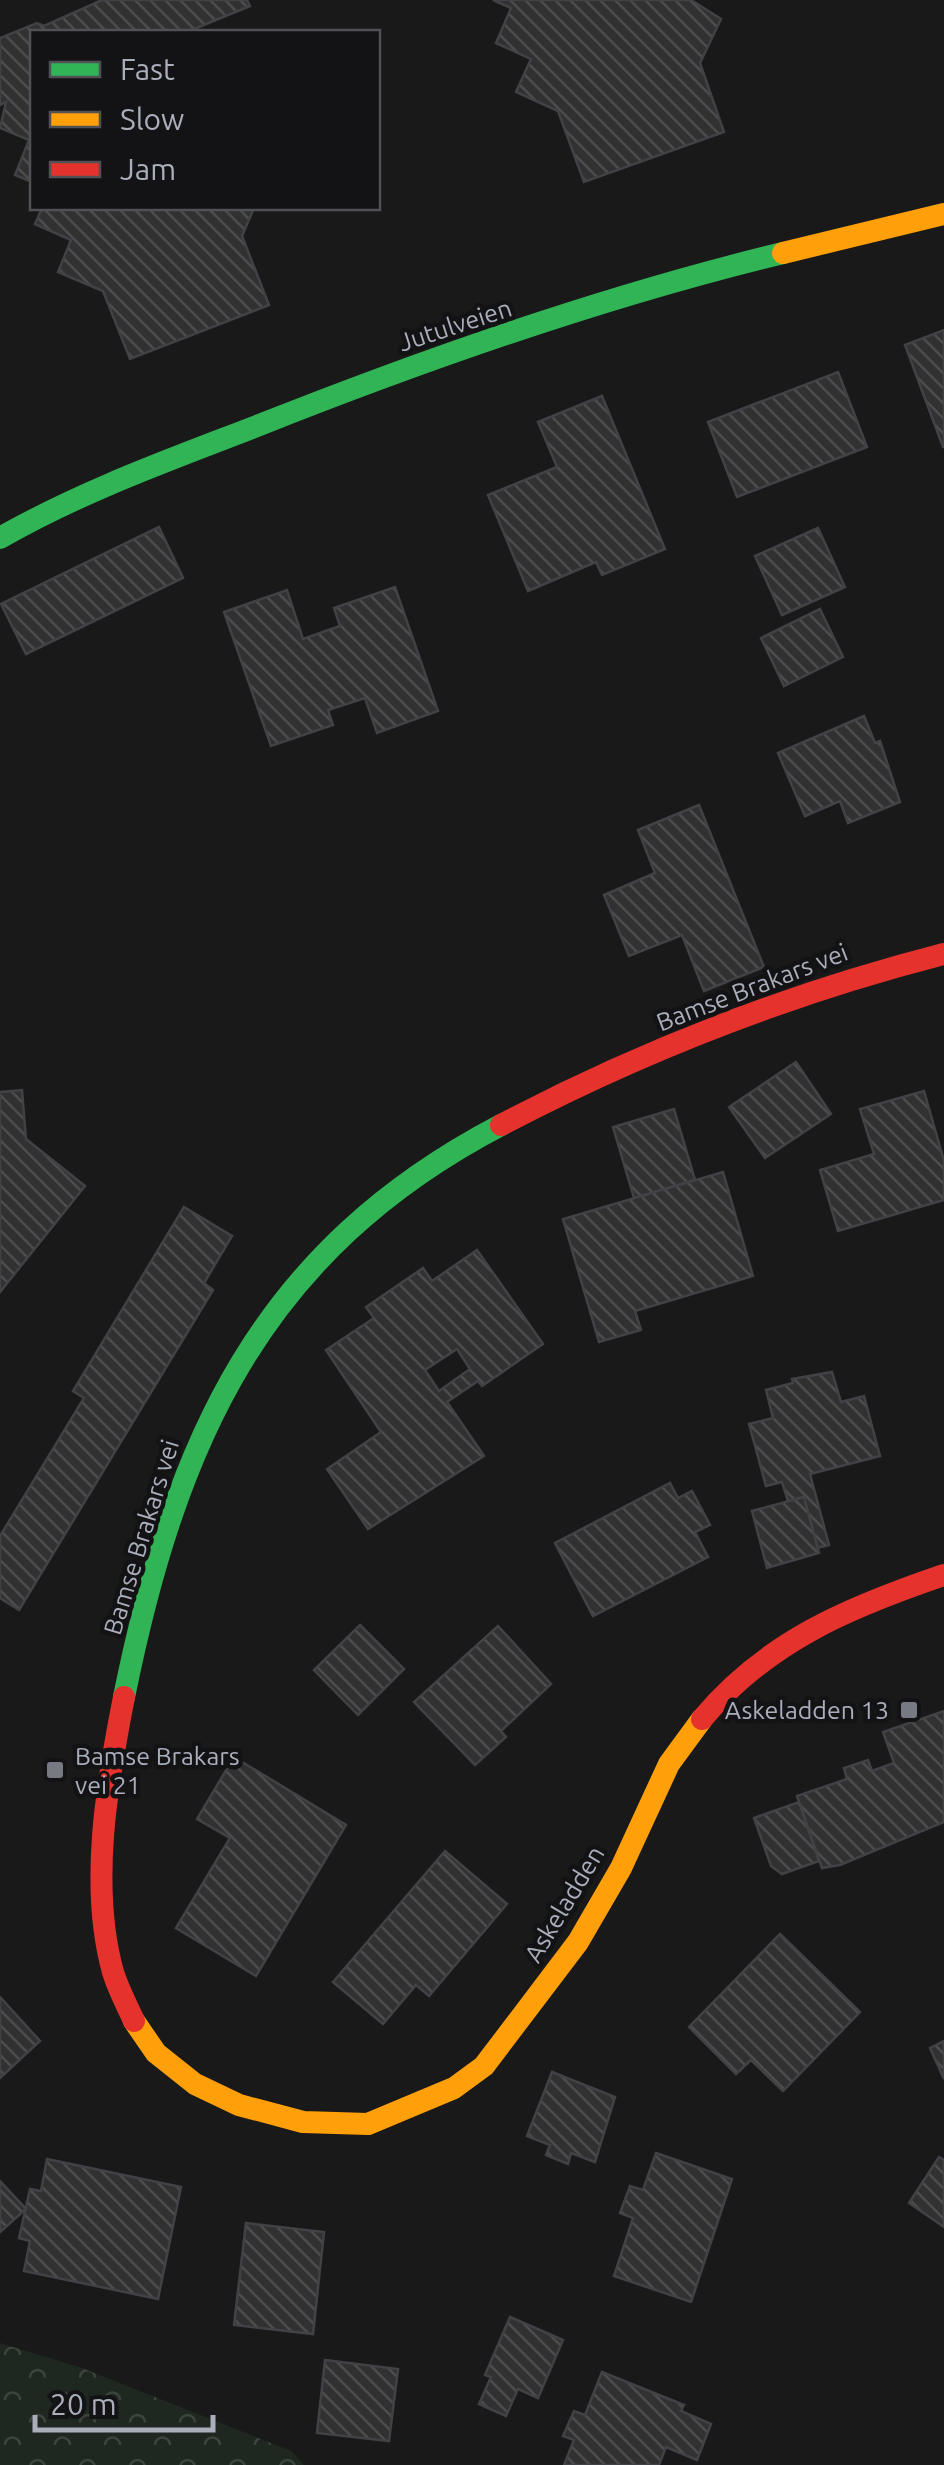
<svg xmlns="http://www.w3.org/2000/svg" width="944" height="2465" viewBox="0 0 944 2465" font-family="Ubuntu,sans-serif">
<defs>
<pattern id="forest-crowns" width="20" height="18" patternUnits="userSpaceOnUse" patternTransform="scale(2.5)"><rect width="20" height="18" fill="#1e2720"/><path d="M2 6a3 3 0 1 1 6 0M12 15a3 3 0 1 1 6 0" fill="none" stroke="#3c443e"/></pattern>
<pattern id="building-back-hatch" width="6" height="6" patternUnits="userSpaceOnUse" patternTransform="scale(2.5)"><rect width="6" height="6" fill="#313131"/><path d="M-1 5l2 2M0 0l6 6M5-1l2 2" fill="none" stroke="#4c4c4d"/></pattern>
</defs>
<rect width="100%" height="100%" fill="#191919"/>
<path fill="url(#forest-crowns)" d="M0,2343L82,2368L291,2451L304,2465H0Z"/>
<g fill="url(#building-back-hatch)" stroke="#414245" stroke-width="2.5" fill-rule="evenodd">
<path d="M102,0H247L250,6L187,32H32V182L15,175L29,140L0,128L6,102L0,105V38L37,23L44,26Z"/>
<path d="M493,0H691L721,19L700,63L724,132L584,182L558,111L516,92L531,59L496,43L511,8Z"/>
<path d="M42,208H254L242,236L269,305L130,359L103,291L58,272L71,240L35,224Z"/>
<path d="M944,330V447H943L905,345Z"/>
<path d="M838,372L867,447L737,497L708,422Z"/>
<path d="M602,396L665,549L602,575L596,562L528,591L488,495L557,467L538,422Z"/>
<path d="M159,527L183,578L26,654L1,604Z"/>
<path d="M818,528L845,587L782,615L755,556Z"/>
<path d="M395,587L438,711L377,733L365,698L328,710L333,725L271,746L224,612L287,590L303,639L340,626L334,608Z"/>
<path d="M820,609L843,657L784,686L761,638Z"/>
<path d="M864,716L875,743L880,741L900,802L848,823L840,801L805,816L778,753Z"/>
<path d="M699,805L764,967L704,991L682,935L629,956L604,895L655,873L638,830Z"/>
<path d="M796,1062L831,1114L765,1158L729,1107Z"/>
<path d="M22,1090L26,1139L85,1186L0,1292V1092Z"/>
<path d="M924,1091L944,1161V1200L838,1231L820,1170L874,1154L860,1109Z"/>
<path d="M674,1109L695,1180L634,1198L613,1127Z"/>
<path d="M723,1172L753,1276L635,1311L641,1330L599,1342L563,1219Z"/>
<path d="M184,1207L232,1236L204,1283L213,1290L19,1610L0,1598V1536L84,1398L73,1391Z"/>
<path d="M477,1250L543,1344L482,1386L478,1381L447,1402L484,1456L368,1529L327,1469L381,1432L326,1350L374,1318L366,1307L423,1268L432,1281ZM457,1349L470,1369L439,1391L425,1370Z"/>
<path d="M832,1372L841,1402L864,1396L880,1456L810,1474L829,1545L817,1548L804,1497L788,1501L782,1482L766,1486L749,1424L773,1418L766,1390L793,1383L792,1379Z"/>
<path d="M670,1483L678,1498L692,1491L710,1525L695,1532L708,1557L593,1616L555,1543Z"/>
<path d="M804,1497L819,1553L767,1568L752,1511Z"/>
<path d="M360,1625L404,1669L358,1715L314,1670Z"/>
<path d="M498,1626L551,1684L501,1731L506,1737L475,1765L414,1702Z"/>
<path d="M944,1711V1822L840,1865L822,1868L797,1796L847,1779L844,1768L868,1760L872,1771L894,1763L883,1732Z"/>
<path d="M234,1757L346,1825L256,1976L176,1928L230,1838L197,1819Z"/>
<path d="M799,1802L819,1861L782,1874L771,1866L754,1818Z"/>
<path d="M445,1851L507,1904L429,1996L416,1985L383,2024L333,1982Z"/>
<path d="M780,1934L860,2012L783,2091L751,2060L736,2074L689,2027Z"/>
<path d="M0,1997L40,2041L0,2078Z"/>
<path d="M944,2041V2079L930,2048Z"/>
<path d="M552,2072L615,2097L595,2162L571,2153L568,2164L546,2155L550,2145L527,2136Z"/>
<path d="M656,2153L732,2179L691,2302L614,2276L633,2218L620,2213L630,2186L643,2190Z"/>
<path d="M939,2157L944,2160V2227L909,2203Z"/>
<path d="M47,2159L181,2187L158,2299L24,2271L30,2241L19,2238L30,2189L41,2191Z"/>
<path d="M0,2181L26,2209L0,2232Z"/>
<path d="M246,2223L324,2232L313,2334L234,2325Z"/>
<path d="M510,2317L563,2340L538,2398L518,2389L506,2416L479,2404L491,2377L485,2375Z"/>
<path d="M325,2360L398,2369L389,2441L317,2433Z"/>
<path d="M602,2372L684,2405L681,2411L711,2424L697,2460L666,2447L659,2465H564L574,2440L563,2436L574,2411L585,2415Z"/>
</g>
<g fill="none" stroke-linecap="round" stroke-linejoin="round">
<g stroke="#30b455" stroke-width="22">
<path d="M0,538C82,491 169,460 257,426C428,358 605,296 783,253"/>
<path d="M124,1697C176,1441 260,1251 501,1125"/>
</g>
<g stroke="#ff9f0a" stroke-width="22">
<path d="M783,253L944,214"/>
<path d="M134,2021L156,2053L195,2084L239,2105L303,2122L368,2124L454,2088L484,2066L578,1942L621,1868L669,1764L702,1719"/>
</g>
<g stroke="#e5322d" stroke-width="22">
<path d="M501,1125C640,1052 792,993 944,954"/>
<path d="M124,1697C107,1783 89,1886 113,1972C118,1989 127,2005 134,2021"/>
<path d="M702,1719C767,1641 850,1607 944,1575"/>
</g>
</g>
<g fill="#777a82" stroke="#131315" stroke-width="4">
<rect x="899" y="1700" width="20" height="20" rx="5"/>
<rect x="45" y="1760" width="20" height="20" rx="5"/>
</g>
<g text-anchor="middle" stroke-width="9" stroke-linejoin="round" paint-order="stroke">
<g font-size="25" fill="#aaaebb" stroke="#131315">
<text transform="translate(455 325) rotate(-18)" y="9">Jutulveien</text>
<text transform="translate(752 987) rotate(-21)" y="9">Bamse Brakars vei</text>
<text transform="translate(141 1537) rotate(-73)" y="9">Bamse Brakars vei</text>
<text transform="translate(564 1904) rotate(-59)" y="9">Askeladden</text>
</g>
<g font-size="25" fill="#aaaebb" stroke="#131315" text-anchor="end">
<text x="889" y="1719">Askeladden 13</text>
<text x="75" y="1765" text-anchor="start">Bamse Brakars<tspan x="75" dy="29">vei 21</tspan></text>
</g>
</g>
<rect x="30" y="30" width="350" height="180" fill="#131315" stroke="#4f5157" stroke-width="2.5"/>
<rect x="50" y="62" width="50" height="15" fill="#30b455" stroke="#4f5157" stroke-width="2.5"/>
<text x="120" y="80" font-size="30" fill="#aaaebb">Fast</text>
<rect x="50" y="112" width="50" height="15" fill="#ff9f0a" stroke="#4f5157" stroke-width="2.5"/>
<text x="120" y="130" font-size="30" fill="#aaaebb">Slow</text>
<rect x="50" y="162" width="50" height="15" fill="#e5322d" stroke="#4f5157" stroke-width="2.5"/>
<text x="120" y="180" font-size="30" fill="#aaaebb">Jam</text>
<path d="M35 2415v15h178v-15" fill="none" stroke="#aaaebb" stroke-width="5"/>
<text x="50" y="2415" font-size="30" fill="#aaaebb" stroke="#131315" stroke-width="8" paint-order="stroke">20 m</text>
</svg>
